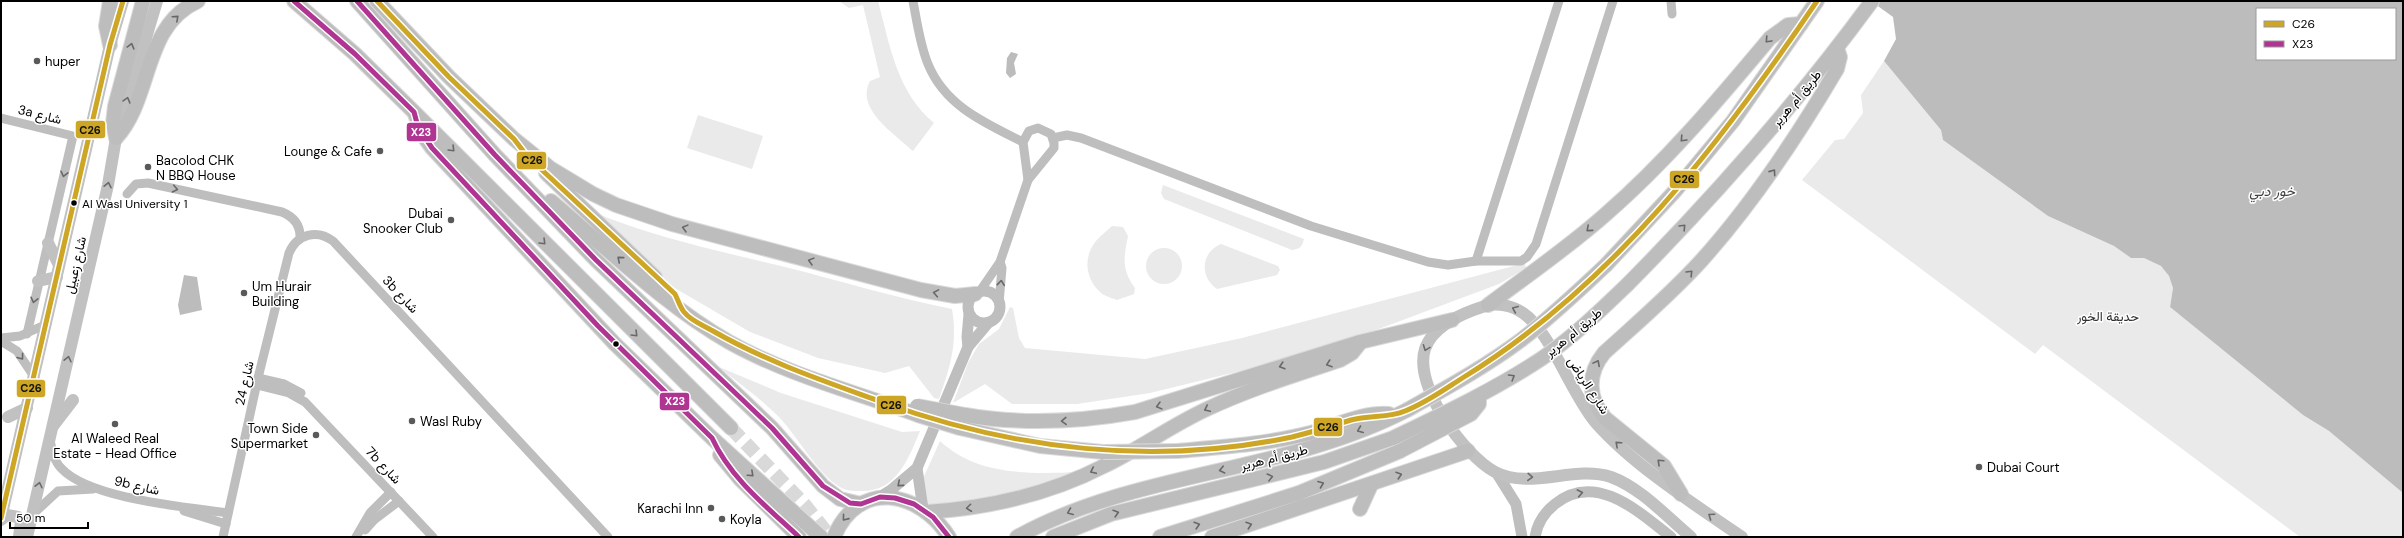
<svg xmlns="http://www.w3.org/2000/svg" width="2404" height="538" viewBox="0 0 2404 538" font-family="'DM Sans',Vazirmatn,sans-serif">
<rect width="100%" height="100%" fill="#fff"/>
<g fill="#eaeaea">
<path d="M839,1H878C890,46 897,92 934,123L913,151C895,134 855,109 870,81L880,77L863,5L849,8Z"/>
<path d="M1884,61L1941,130L1943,140L2048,216L2114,246L2131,258H2144L2161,266L2169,276L2173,288L2170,307L2303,415L2329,431L2403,493V537H2300L2043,345L2035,354L1802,180L1835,140L1844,139L1863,113L1861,95Z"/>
<path d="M698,115L763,136L752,169L687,148Z"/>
<path d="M1163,185L1304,239C1302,246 1301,249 1292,250L1164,199L1161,193Z"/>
<path d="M593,212C655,238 720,251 785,267C841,281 896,298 952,309C958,344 950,367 939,399L934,398L909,366L885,373L818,358L750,332L661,280L640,262Z"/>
<path d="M1112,226L1123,227L1128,236C1124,257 1121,269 1135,288L1134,294L1117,300C1112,298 1104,296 1100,292C1085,278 1083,257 1096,241C1100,236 1107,231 1112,226Z"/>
<path d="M1221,244L1278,266L1280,270L1277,275L1217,289C1199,277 1201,252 1221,244Z"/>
<circle cx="1164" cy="266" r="18"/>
<path d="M1525,263L1526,268L1499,284L1376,330L1273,363L1150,393L1077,404H1012L985,384L953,403L968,363L979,344L999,329L1010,307L1013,308L1019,338L1025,348L1145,359L1242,338Z"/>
<path d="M719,367L781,393L902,432L920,431C908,460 896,492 861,491C854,491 845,491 840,487C819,476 796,434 778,416C760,398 738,383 719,367Z"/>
<path d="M940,441C977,476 1031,474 1079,472L1014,498L942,509L927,504L921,483Z"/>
</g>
<g fill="#bcbcbc" fill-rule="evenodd">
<path d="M1871,1H2403V493L2329,431L2303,415L2170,307L2173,288L2169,276L2161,266L2144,258H2131L2114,246L2048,216L1943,140L1941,130L1884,61L1896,39L1893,17ZM2257,9H2395V59H2257Z"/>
<path d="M1011,52L1018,54L1014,63L1016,74L1010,78L1006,73L1007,58Z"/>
<path d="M184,275L197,277L202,310L180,315L178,305Z"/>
</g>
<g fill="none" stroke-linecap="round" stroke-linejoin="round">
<path stroke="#d9d9d9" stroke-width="14" stroke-dasharray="14 7" stroke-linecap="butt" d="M731,428L804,504L830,537"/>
<g stroke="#dbdbdb" stroke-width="16">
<g id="primary">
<path d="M110,1L106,26L110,45"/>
<path d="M143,1L115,106L113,123L116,138C153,98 142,26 198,1"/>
<path d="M294,1L355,54L414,112L731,428"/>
<path d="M357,1L495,155L596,260L772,428L823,486L840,499L861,504"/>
<path d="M377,1L449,77L514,139L550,168L593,194L616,205L672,224L921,290L955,296L975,294"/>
<path d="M415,114L422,134L432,148L615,344L712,438L821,537"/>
<path d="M546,173L655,277"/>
<path d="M551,201C607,248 666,306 729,342C788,375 855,392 918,415"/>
<path d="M1606,265L1675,191L1733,121L1817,1"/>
<path d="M1627,285C1715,196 1798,102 1872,1"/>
<path d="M1488,305C1528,275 1569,247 1606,214C1667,161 1718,100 1770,38L1788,25L1801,24"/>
<path d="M965,415C1023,425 1079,422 1135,412L1360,342L1452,320"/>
<path d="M960,428L1040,446L1103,452"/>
<path d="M1177,451C1222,447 1267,444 1310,433C1336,426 1362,412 1389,414"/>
<path d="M720,455L740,479L799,537"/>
<path d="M1681,494L1664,466L1605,418C1588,398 1587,374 1604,353C1637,323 1671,294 1701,261C1754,202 1797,137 1837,69L1840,57L1837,48"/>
<path d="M1360,509L1371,485"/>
<path d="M927,512C990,508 1050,494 1106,465C1141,448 1172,425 1207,409C1249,389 1295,375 1340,360L1352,353L1360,343"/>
<path d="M834,537C858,479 919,490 949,537"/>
<path d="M1017,537C1138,470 1284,474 1407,410"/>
<path d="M1053,537L1111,514L1324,462L1393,438"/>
<path d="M1160,537L1299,493L1400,451"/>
<path d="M1212,537L1468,451"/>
</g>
</g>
<g stroke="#bebebe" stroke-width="9">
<path d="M913,1C917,22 920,45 928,64C945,106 985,123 1023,142"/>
<path d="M1671,1L1672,14"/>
<path d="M1,118L73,136L27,334"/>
<path d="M1038,128L1051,134L1054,143V148L1028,180L1023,142L1029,131Z"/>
<path d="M1053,138L1067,135L1081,138L1311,226L1428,262L1448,265L1476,261H1521L1527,257L1536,244L1613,1"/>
<path d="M127,194L136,184L148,183L282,212C294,217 301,225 300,239"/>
<path d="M1476,261L1559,1"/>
<path d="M980,291L1000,262L1028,180"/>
<path d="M999,303L1002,268L1000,262"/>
<path d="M1,338L20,336L47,324"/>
<path d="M1,341L17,351L35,378"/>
<path d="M258,378L284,384L301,393"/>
<path d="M257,385L289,393L305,402L433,537"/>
<path d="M50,440C52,450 54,461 61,468C89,499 187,507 228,513"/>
<path d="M184,511L226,524"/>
<path d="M32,515L58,491L93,489"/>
<path d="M365,530L374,520L399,501"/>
<path d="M223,537L258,378L289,253C297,234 317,229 333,241L608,537"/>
<path d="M356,537L370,513L391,492"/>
</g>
<g stroke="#bebebe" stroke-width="11">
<circle cx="984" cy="307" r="16"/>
<path d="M968,347L989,322"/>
<path d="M917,468L923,509"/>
<path d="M1496,472L1516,504L1522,537"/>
<path d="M880,497L891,490L917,468L968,347L967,337L969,314"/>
<path d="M1535,537C1537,524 1545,512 1555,504C1596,471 1639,512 1671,537"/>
</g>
<g stroke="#c1c1c1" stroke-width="12">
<path d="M48,243L59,265"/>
<path d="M38,281L57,277"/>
<path d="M8,417L27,408"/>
<path d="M53,426L73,400"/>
<path d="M1,518L110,45L123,1"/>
<path d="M1,520L7,515L18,517L21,521L19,537"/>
<path d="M27,537L108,185L116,138L157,1"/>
<path d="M1691,537C1667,517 1641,488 1611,477C1574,465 1531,490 1495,472C1464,455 1413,386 1425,349C1433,325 1463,313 1485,306C1497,302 1513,306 1523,313C1551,332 1571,394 1596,423C1633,465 1695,505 1742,537"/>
</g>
<use href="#primary" stroke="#bdbdbd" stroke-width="14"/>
<g stroke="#dbdbdb" stroke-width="16" stroke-linecap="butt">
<g id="primary-bridge">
<path d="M917,406L965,415"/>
<path d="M1407,410C1446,388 1485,367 1521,340C1551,317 1578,291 1606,265"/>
<path d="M918,415L960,428"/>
<path d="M1393,438C1443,414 1494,390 1541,359C1572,338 1600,311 1627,285"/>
<path d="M1400,451L1471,414L1479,404V397"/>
<path d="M1103,452L1177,451"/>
</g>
</g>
<use href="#primary-bridge" stroke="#bdbdbd" stroke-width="14"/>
<g stroke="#fff" stroke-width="8">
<g id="bus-1">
<path d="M377,1L449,77L514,139L527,156L675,294C678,300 680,307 684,312C691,321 703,325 713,331C767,362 824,381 882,402C1014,450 1154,466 1292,437C1312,432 1332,426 1351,420C1370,415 1389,418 1405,411C1426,403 1445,389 1464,377C1612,286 1721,143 1817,1"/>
<path d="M1,518L110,45L123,1"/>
</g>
</g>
<g stroke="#fff" stroke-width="8">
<g id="bus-2">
<path d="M294,1L355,54L414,112L418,127L432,148L598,326L712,438C731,479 767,507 799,537"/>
<path d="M357,1L495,155L596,260L772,428L823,486L850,503L861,504L880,497L895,498L914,504L933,517L949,537"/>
</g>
</g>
<use href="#bus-1" stroke="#cda625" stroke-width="5"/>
<use href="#bus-2" stroke="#b03593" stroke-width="5"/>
</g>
<defs><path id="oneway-chevron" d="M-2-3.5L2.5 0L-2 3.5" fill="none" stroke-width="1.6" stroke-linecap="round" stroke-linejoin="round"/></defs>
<g stroke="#686868">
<use href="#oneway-chevron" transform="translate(176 18) rotate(-42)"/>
<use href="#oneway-chevron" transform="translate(1768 40) rotate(133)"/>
<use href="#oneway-chevron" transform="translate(131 46) rotate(-75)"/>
<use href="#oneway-chevron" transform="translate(1683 139) rotate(133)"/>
<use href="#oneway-chevron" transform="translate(452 149) rotate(45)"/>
<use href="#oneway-chevron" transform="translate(1773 172) rotate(-55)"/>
<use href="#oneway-chevron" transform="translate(64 174) rotate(103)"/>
<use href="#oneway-chevron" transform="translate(175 189) rotate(12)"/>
<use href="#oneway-chevron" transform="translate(1683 227) rotate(-46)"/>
<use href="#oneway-chevron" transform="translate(685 228) rotate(-165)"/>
<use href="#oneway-chevron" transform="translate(1589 229) rotate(139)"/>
<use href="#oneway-chevron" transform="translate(543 242) rotate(45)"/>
<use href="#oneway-chevron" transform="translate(620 259) rotate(-140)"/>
<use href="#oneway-chevron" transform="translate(811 261) rotate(-165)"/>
<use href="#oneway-chevron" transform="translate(1690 273) rotate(-46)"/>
<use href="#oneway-chevron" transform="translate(1001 283) rotate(-84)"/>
<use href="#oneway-chevron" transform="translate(936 293) rotate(-170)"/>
<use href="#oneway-chevron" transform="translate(34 300) rotate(103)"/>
<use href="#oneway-chevron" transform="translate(635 334) rotate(45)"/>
<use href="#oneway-chevron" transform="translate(21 357) rotate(53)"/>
<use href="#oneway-chevron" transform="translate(1597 363) rotate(-62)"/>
<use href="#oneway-chevron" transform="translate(1329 364) rotate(161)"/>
<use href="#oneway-chevron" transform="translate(1282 366) rotate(163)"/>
<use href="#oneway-chevron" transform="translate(1512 377) rotate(-31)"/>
<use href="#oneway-chevron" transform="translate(1159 406) rotate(165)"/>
<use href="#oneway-chevron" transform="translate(1207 409) rotate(155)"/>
<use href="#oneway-chevron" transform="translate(1064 421) rotate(178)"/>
<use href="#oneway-chevron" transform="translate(1360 430) rotate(158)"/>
<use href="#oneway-chevron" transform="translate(1660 462) rotate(-137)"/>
<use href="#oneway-chevron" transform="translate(1222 470) rotate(167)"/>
<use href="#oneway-chevron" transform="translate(1093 471) rotate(155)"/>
<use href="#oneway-chevron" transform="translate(751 474) rotate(42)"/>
<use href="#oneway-chevron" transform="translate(1399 475) rotate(-18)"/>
<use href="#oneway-chevron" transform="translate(1270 477) rotate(-14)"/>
<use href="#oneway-chevron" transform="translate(900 484) rotate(140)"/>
<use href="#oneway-chevron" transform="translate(1321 484) rotate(-21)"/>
<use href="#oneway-chevron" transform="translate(1580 493) rotate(-11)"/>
<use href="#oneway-chevron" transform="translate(969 508) rotate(173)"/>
<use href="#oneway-chevron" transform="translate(1070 512) rotate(158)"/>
<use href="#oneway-chevron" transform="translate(1116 513) rotate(-17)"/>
<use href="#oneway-chevron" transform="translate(845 518) rotate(129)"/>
<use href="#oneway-chevron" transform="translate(1197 525) rotate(-17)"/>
<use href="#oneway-chevron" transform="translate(1249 525) rotate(-18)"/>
</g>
<g stroke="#6a6a6a">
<use href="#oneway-chevron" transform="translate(127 100) rotate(-74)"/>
<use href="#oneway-chevron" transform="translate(108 185) rotate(-78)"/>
<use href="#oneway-chevron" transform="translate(1515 309) rotate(-157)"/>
<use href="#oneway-chevron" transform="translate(1426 348) rotate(111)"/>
<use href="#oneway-chevron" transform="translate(68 359) rotate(-77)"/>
<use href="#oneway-chevron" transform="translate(1618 444) rotate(-138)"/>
<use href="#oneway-chevron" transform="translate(1530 477) rotate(2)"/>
<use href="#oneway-chevron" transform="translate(39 485) rotate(-77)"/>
<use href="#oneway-chevron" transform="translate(1711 516) rotate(-145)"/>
</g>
<g fill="#595959" stroke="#fff" stroke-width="1.5">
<circle cx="37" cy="61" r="4"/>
<circle cx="380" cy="151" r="4"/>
<circle cx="148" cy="167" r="4"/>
<circle cx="451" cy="220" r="4"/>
<circle cx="244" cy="293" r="4"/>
<circle cx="412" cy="421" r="4"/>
<circle cx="115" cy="424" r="4"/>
<circle cx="316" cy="435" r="4"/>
<circle cx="1979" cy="467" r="4"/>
<circle cx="711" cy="508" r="4"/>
<circle cx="722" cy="519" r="4"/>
</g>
<g fill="#000" stroke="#fff" stroke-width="1.5">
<circle cx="74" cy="203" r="3.5"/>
<circle cx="616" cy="344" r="3.5"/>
</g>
<g text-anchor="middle" stroke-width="3" stroke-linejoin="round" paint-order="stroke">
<g font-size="12" fill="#000" stroke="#fff" text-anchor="start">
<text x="82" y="208">Al Wasl University 1</text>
</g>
<g font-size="13" fill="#000" stroke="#fff" text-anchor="start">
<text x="45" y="66">huper</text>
<text x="372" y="156" text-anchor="end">Lounge &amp; Cafe</text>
<text x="156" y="165">Bacolod CHK<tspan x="156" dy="15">N BBQ House</tspan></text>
<text x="443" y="218" text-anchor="end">Dubai<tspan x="443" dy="15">Snooker Club</tspan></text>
<text x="252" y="291">Um Hurair<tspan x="252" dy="15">Building</tspan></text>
<text x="420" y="426">Wasl Ruby</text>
<text x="308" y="433" text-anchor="end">Town Side<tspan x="308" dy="15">Supermarket</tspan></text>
<text x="115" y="443" text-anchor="middle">Al Waleed Real<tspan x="115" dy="15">Estate - Head Office</tspan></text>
<text x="1987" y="472">Dubai Court</text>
<text x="703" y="513" text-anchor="end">Karachi Inn</text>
<text x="730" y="524">Koyla</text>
</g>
<g font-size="13" fill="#000" stroke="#fff">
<text transform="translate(1796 98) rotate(-50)" y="5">طريق أم هرير</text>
<text transform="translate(40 114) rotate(14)" y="5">3a شارع</text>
<text transform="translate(75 265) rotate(-77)" y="5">شارع زعبيل</text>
<text transform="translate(401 294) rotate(47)" y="5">3b شارع</text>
<text transform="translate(1573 332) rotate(-39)" y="5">طريق أم هرير</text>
<text transform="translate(244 383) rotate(-77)" y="5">شارع 24</text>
<text transform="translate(1589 385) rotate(57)" y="5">شارع الرياض</text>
<text transform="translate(1274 457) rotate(-14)" y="5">طريق أم هرير</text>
<text transform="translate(384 465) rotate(47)" y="5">7b شارع</text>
<text transform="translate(137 485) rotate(13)" y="5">9b شارع</text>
</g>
<g font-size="13" fill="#2f2f2f" stroke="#fff">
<text x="2108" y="321">حديقة الخور</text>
</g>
<g font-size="14" font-style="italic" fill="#404040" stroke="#fff">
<text x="2272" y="196">خور دبي</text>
</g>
</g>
<g stroke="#fff" stroke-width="1.5">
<rect x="75" y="120" width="31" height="19" rx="4" fill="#cda625"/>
<rect x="406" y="122" width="31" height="20" rx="4" fill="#b03593"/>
<rect x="516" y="151" width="31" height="19" rx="4" fill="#cda625"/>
<rect x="1669" y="170" width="31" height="19" rx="4" fill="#cda625"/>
<rect x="16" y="379" width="30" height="19" rx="4" fill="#cda625"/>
<rect x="659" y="392" width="31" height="19" rx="4" fill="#b03593"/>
<rect x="876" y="395" width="31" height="20" rx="4" fill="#cda625"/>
<rect x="1313" y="417" width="30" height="20" rx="4" fill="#cda625"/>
</g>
<g font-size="11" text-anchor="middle" font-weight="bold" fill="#fff">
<text x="421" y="136">X23</text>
<text x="675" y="405">X23</text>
</g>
<g font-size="11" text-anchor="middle" font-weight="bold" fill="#111">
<text x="90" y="134">C26</text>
<text x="532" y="164">C26</text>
<text x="1684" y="183">C26</text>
<text x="31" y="392">C26</text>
<text x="891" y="409">C26</text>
<text x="1328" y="431">C26</text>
</g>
<rect width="2404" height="538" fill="none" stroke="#000000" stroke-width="4"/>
<rect x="2256" y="8" width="140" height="52" fill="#ffffff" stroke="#999999"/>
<rect x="2264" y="21" width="20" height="6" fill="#cda625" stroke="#999999"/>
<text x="2292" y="28" font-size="12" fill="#000000">C26</text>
<rect x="2264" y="41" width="20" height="6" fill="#b03593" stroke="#999999"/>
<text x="2292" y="48" font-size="12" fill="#000000">X23</text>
<path d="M10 522v6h78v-6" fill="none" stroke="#000000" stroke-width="2"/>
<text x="16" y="522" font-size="12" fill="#000000" stroke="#ffffff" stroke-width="3" paint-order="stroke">50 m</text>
</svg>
